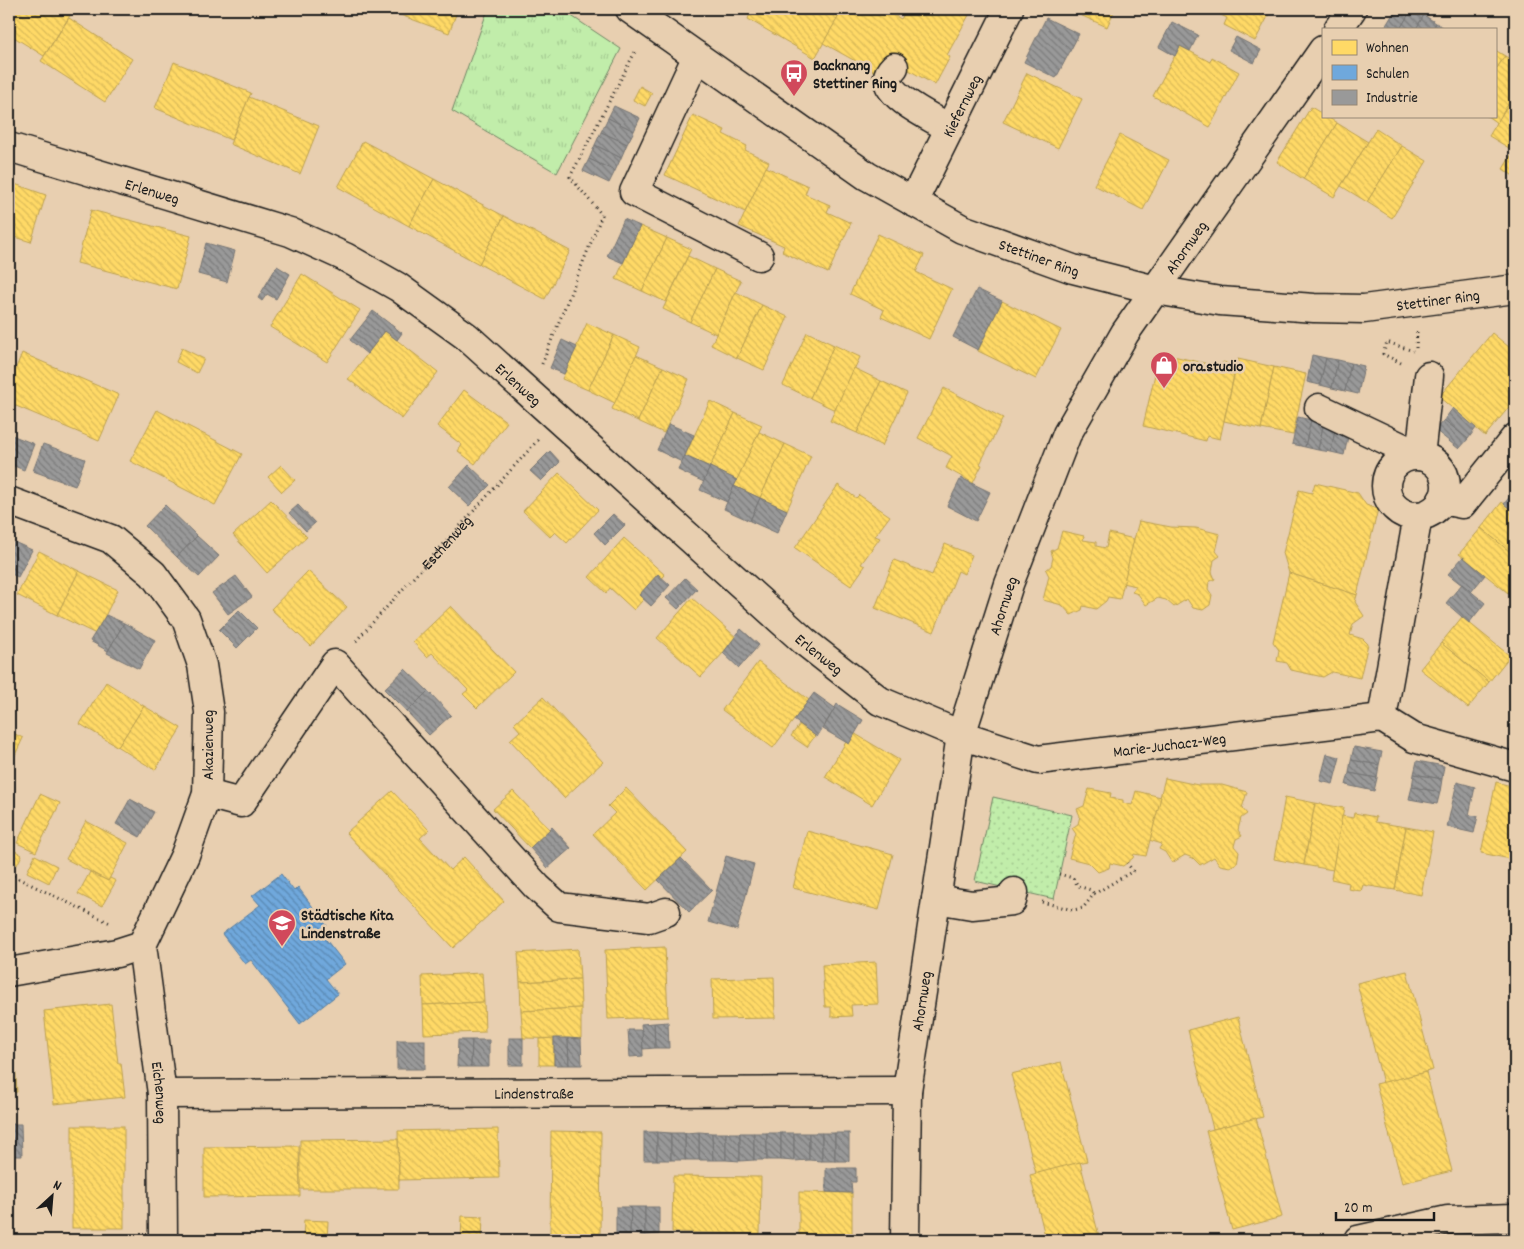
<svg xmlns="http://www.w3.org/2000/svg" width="1524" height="1249" viewBox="0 0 1524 1249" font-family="Dekko,sans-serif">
<defs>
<pattern id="grass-tufts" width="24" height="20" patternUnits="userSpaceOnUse" patternTransform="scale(1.25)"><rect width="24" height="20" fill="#c1edaa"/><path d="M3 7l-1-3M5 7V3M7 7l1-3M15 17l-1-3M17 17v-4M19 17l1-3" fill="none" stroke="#a5cb92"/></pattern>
<pattern id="garden-dots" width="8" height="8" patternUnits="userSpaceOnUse" patternTransform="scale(1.25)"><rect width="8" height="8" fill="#c1edaa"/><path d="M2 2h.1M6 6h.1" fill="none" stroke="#a5cb92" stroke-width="1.8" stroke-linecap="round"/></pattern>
<pattern id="homes-back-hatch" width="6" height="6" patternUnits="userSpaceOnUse" patternTransform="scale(1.25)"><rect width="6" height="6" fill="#ffd966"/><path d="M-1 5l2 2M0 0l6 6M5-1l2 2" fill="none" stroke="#daba58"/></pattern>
<pattern id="schools-back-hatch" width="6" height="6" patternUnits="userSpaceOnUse" patternTransform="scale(1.25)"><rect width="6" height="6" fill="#6fa8dc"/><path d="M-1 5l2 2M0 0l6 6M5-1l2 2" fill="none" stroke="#5a88b2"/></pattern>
<pattern id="industry-back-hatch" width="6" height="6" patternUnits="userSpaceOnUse" patternTransform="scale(1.25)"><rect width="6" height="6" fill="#999"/><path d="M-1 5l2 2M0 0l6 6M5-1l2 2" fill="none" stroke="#7c7c7c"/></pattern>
</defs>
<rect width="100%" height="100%" fill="#e8cfb0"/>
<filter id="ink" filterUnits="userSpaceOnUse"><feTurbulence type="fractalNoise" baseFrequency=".02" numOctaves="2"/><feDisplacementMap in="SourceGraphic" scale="10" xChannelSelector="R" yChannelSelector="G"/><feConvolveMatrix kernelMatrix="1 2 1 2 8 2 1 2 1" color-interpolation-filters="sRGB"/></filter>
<g filter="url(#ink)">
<path fill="url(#grass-tufts)" stroke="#6e8463" d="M488,9H561L621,49L557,173L452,111Z"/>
<path fill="url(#garden-dots)" stroke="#6e8463" d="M993,797L1072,815L1054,899L975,881Z"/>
<g fill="url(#homes-back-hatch)" stroke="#bba050">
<path d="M9,9H63L71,14L44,56L9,34Z"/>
<path d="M396,9H458L449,33L395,13Z"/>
<path d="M741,9H843L815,58L748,19L750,14Z"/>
<path d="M843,9H882L901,19L907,9H931L937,12L938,9H958L969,15L947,55L950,57L935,85L907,69L882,76L823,43Z"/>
<path d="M1067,9H1115L1107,27Z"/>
<path d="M1209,9H1272L1255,41L1224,25L1227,18Z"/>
<path d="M69,18L132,59L105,102L41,61Z"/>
<path d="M1180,46L1210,62L1212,57L1239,72L1210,127L1153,96Z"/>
<path d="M1495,50L1505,56L1495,71Z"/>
<path d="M1505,56L1515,62V93L1497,123L1487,116H1495V71Z"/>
<path d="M174,62L251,93L231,140L155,108Z"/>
<path d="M1027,73L1082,99L1058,148L1003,122Z"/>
<path d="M640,86L652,93L645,106L633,100Z"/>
<path d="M1515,93V149L1514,151L1489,136Z"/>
<path d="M249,97L319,126L300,174L230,144Z"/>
<path d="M1311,107L1337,123L1303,179L1277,162Z"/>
<path d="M693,115L725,130L723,134L747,146L745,150L769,162L745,212L665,175Z"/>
<path d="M1337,123L1368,142L1334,197L1303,179Z"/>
<path d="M1376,129L1402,146L1367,202L1341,186Z"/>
<path d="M1120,135L1169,160L1143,210L1094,185Z"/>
<path d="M363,141L434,179L409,226L338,187Z"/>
<path d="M1402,146L1427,161L1392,218L1367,202Z"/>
<path d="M1515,149V177L1503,169Z"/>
<path d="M766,167L808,186L805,194L830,205L827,212L851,223L828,273L782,252L784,246L739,226Z"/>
<path d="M434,179L504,216L479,264L409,226Z"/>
<path d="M9,182L46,195L31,242L9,235Z"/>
<path d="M91,210L191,236L177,289L77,263Z"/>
<path d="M504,216L570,251L545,299L479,264Z"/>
<path d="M640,226L667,238L642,291L616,279Z"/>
<path d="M878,234L924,255L916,272L952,289L929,339L881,317L884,310L850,294Z"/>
<path d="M667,238L691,249L666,302L642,291Z"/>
<path d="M688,256L715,269L690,322L663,309Z"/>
<path d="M715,269L741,281L716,334L690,322Z"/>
<path d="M302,274L360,310L327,362L270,327Z"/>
<path d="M736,292L762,305L737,358L711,345Z"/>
<path d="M1002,301L1061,330L1036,379L978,351Z"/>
<path d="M762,305L788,317L764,370L737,358Z"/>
<path d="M587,323L614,335L588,390L562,379Z"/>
<path d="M385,331L438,372L402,419L348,379Z"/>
<path d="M807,332L834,345L810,398L783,385Z"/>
<path d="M1492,333L1515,352V400L1485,436L1439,397Z"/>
<path d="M614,335L640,347L615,403L588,390Z"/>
<path d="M834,345L860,357L835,410L810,398Z"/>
<path d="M182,348L204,359L197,373L176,362Z"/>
<path d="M22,353L119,395L99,441L9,403V385Z"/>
<path d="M1160,353L1221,367L1223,362L1236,366L1220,439L1207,436L1206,441L1143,426Z"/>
<path d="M636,355L663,367L638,421L612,409Z"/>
<path d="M1238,359L1274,367L1261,429L1224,421Z"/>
<path d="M663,367L689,379L664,433L638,421Z"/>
<path d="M1274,367L1306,374L1293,435L1261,429Z"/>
<path d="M854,368L881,381L857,433L830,421Z"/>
<path d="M881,381L907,393L882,446L857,433Z"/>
<path d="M944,388L1003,418L980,464L982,465L973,483L946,468L952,456L918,438Z"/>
<path d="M464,390L507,422L475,464L458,451L462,445L437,426Z"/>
<path d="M710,401L735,413L710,467L685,456Z"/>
<path d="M157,410L242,454L215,505L130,461Z"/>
<path d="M735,413L762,425L737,480L710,467Z"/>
<path d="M759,432L785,444L760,498L734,486Z"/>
<path d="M785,444L811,456L787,510L760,498Z"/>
<path d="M281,465L295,480L282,492L268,477Z"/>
<path d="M559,473L598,510L567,543L555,532L550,537L523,511Z"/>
<path d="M1315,483L1358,493L1366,505L1378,509L1357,595L1289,573L1283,553L1299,490L1312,493Z"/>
<path d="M838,485L856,498L859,495L890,516L875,536L880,538L861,564L865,566L851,586L795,548Z"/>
<path d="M271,500L307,537L267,573L233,535Z"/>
<path d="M1502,502L1515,513V556L1481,528Z"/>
<path d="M1139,521L1171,527L1196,528L1220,534L1216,551L1220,556L1214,560L1212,572L1215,579L1209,582L1208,589L1212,595L1210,605L1203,610L1193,608L1187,599L1174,607L1166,600L1158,598L1146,605L1138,594L1132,592L1136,586L1122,583Z"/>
<path d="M1481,528L1515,556V584L1508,593L1459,554Z"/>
<path d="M1062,531L1084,536L1083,540L1096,542V546L1106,548L1109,533L1134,539L1120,599L1108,597L1106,601L1096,609L1083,606L1082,610L1071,615L1062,605L1043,600L1049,576L1046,570L1051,566L1053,558L1051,551L1057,548Z"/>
<path d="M624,538L665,575L634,610L610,588L606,593L589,577Z"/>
<path d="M945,544L972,555L964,574L958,571L934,632L875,608L894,560L932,575Z"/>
<path d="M39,551L79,571L57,615L17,595Z"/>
<path d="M79,571L118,590L96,634L57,615Z"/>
<path d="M308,571L347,607L311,646L271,609Z"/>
<path d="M1289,573L1357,595L1355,602L1364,616L1353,624L1350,635L1363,639L1368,644L1360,678L1332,672L1323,677L1291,670L1287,663L1277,661L1279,650L1273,642Z"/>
<path d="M692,598L737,638L701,677L657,638Z"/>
<path d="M451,606L514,672L477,708L463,694L468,690L432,653L427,657L413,642Z"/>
<path d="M1462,617L1510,656L1489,682L1441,643Z"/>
<path d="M1441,643L1489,682L1468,708L1420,669Z"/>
<path d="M758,662L809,700L773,748L722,710Z"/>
<path d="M106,682L144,706L118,747L80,724Z"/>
<path d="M543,697L603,762L564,798L510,740L520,731L514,724Z"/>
<path d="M144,706L181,728L155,770L118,747Z"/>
<path d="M800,724L815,736L807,747L791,736Z"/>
<path d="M9,731L23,738L9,768Z"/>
<path d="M852,732L899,760L872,805L825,777Z"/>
<path d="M1165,778L1198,785H1222L1247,792L1242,808L1247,814L1241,818L1238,830L1242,836L1236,839L1234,846L1239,852L1237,863L1230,867L1220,865L1214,857L1200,865L1193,858L1185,855L1172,863L1165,852L1159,849L1162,844L1149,840Z"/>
<path d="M1496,782L1515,787V860L1481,853Z"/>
<path d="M626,788L687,852L647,890L593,834L615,813L608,806Z"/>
<path d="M1089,789L1111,793L1110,798L1123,800V803L1132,805L1136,791L1161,797L1146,856L1134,854L1133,858L1123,866L1110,863L1109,868L1098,872L1089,863L1069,858L1076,834L1072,828L1078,824L1080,816L1077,809L1084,806Z"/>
<path d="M392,791L429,830L420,838L450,870L464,857L504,901L453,948L346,833Z"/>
<path d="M513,791L550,830L530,848L493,809Z"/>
<path d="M40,794L60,803L36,852L17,843Z"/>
<path d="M1285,797L1315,803L1304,865L1274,859Z"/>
<path d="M1315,803L1344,808L1333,870L1304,865Z"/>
<path d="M1354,813L1376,817L1375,822L1406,827L1395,890L1363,885L1361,891L1348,889L1349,883L1331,879L1342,816L1353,818Z"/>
<path d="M86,821L128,843L108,881L66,859Z"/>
<path d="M1406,827L1433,832L1421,895L1395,890Z"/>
<path d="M807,831L893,854L879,910L793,888Z"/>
<path d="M9,847L22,855L17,865L9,861Z"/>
<path d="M35,855L57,866L49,883L27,872Z"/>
<path d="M90,872L108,881L110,878L116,881L102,906L78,894Z"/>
<path d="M665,947L668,1017L608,1019L605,950Z"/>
<path d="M578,949L580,979L520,982L518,953Z"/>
<path d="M876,962L878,1004L851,1005L852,1016L831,1017V1007H825L822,965Z"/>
<path d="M1407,971L1433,1070L1383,1083L1357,983Z"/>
<path d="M482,973L484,1002L423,1005L422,976Z"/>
<path d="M774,977L775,1018L713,1019L712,979Z"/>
<path d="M580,979L581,1008L521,1011L520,982Z"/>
<path d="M484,1002L485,1032L424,1034L423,1005Z"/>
<path d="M111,1004L118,1063H121L125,1097L54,1104L44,1011Z"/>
<path d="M581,1008V1039L523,1038L521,1011Z"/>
<path d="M1238,1017L1263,1117L1213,1129L1188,1030Z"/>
<path d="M554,1038V1065H539V1039Z"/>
<path d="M9,1049H14L17,1092L9,1093Z"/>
<path d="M1061,1062L1087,1161L1036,1174L1011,1074Z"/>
<path d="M1426,1072L1452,1171L1402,1183L1376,1084Z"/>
<path d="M1256,1118L1282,1217L1232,1230L1206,1131Z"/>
<rect x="72" y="1126" width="52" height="102"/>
<path d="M498,1129L499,1178L399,1180L398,1131Z"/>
<path d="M551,1131L601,1132L600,1234H550Z"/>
<path d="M398,1139L399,1189H300V1140Z"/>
<path d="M299,1146L300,1196L204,1197V1147Z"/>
<path d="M1080,1162L1100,1240H1046L1030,1175Z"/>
<path d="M673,1176L761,1177L760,1234L672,1232Z"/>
<path d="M799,1192L852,1193V1239H799Z"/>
<path d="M462,1216L483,1217L482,1240H461Z"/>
<path d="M304,1220L328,1221L327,1240H303Z"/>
</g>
<path fill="url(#schools-back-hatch)" stroke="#567ea2" d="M281,874L294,891L298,887L327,926L320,932L345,964L326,979L338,994L300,1024L251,960L245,964L222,934L260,905L252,896Z"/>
<g fill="url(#industry-back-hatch)" stroke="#747474">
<path d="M1396,9H1412L1400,29H1388L1385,27Z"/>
<path d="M1412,9L1424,15L1416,29H1400Z"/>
<path d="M1424,15L1436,23L1433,29H1416Z"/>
<path d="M1046,18L1079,34L1056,78L1024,62Z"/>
<path d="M1172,22L1198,35L1190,51L1180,46L1175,56L1159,47Z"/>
<path d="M1436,23L1446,29H1433Z"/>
<path d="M1236,37L1261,50L1254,63L1229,50Z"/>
<path d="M614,106L640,118L634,131L608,118Z"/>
<path d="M608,118L634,131L627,144L601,132Z"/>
<path d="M601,132L627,144L621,158L595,145Z"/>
<path d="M595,145L621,158L615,171L589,159Z"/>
<path d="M589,159L615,171L609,183L583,171Z"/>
<path d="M624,219L640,226L623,263L607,256Z"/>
<path d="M206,243L235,251L227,282L198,274Z"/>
<path d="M277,266L290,274L276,299L267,294L262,301L258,298Z"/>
<path d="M977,289L1002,301L978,350L953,337Z"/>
<path d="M373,311L402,333L397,340L385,331L367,354L350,340Z"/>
<path d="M562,340L577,347L564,374L550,368Z"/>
<path d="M1312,355L1326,358L1320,385L1307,382Z"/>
<path d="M1326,358L1338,360L1332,388L1320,385Z"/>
<path d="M1338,360L1351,363L1345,391L1332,388Z"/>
<path d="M1351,363L1364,366L1358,394L1345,391Z"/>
<path d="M1453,408L1476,428L1468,439L1444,420Z"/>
<path d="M1298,417L1311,420L1305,447L1292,444Z"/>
<path d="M1311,420L1324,422L1318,450L1305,447Z"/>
<path d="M1444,420L1468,439L1459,449L1435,430Z"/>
<path d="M1324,422L1336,425L1331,452L1318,450Z"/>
<path d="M669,424L694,435L682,462L657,450Z"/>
<path d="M1336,425L1350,428L1344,455L1331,452Z"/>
<path d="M9,434L34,444L24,470L9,464Z"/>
<path d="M43,444L85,459L75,486L33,471Z"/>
<path d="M550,451L560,462L541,481L530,471Z"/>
<path d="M685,456L710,467L704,482L678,470Z"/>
<path d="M469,465L490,485L469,506L449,487Z"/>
<path d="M710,467L737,480L727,502L700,490Z"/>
<path d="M961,478L990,492L976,521L947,506Z"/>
<path d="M734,486L760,498L750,521L724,509Z"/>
<path d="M1515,490V513L1504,504Z"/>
<path d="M760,498L787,510L777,533L750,521Z"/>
<path d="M165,505L197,536L177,557L145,526Z"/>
<path d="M298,505L315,523L306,531L289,513Z"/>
<path d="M613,514L625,525L605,545L594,533Z"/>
<path d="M197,536L219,556L199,577L177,557Z"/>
<path d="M14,542L32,550L18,577L9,573V553Z"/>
<path d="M1463,557L1485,575L1471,592L1448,574Z"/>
<path d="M658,574L670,585L651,606L639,595Z"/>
<path d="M236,576L252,597L228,614L212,593Z"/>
<path d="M685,578L697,589L678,609L666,598Z"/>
<path d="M1462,584L1485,603L1469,623L1446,603Z"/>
<path d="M239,610L257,628L237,648L219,630Z"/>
<path d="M106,615L124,623L108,651L90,641Z"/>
<path d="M124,623L155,640L139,669L107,653Z"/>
<path d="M741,629L759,645L739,668L723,653Z"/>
<path d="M405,669L428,691L407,712L384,689Z"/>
<path d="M428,691L451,715L429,735L407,712Z"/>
<path d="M814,693L835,708L817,737L794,720Z"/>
<path d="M837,704L863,720L849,744L823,729Z"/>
<path d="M1354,747L1382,752L1379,765L1351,760Z"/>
<path d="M1327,754L1340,757L1333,784L1320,781Z"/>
<path d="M1351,760L1379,765L1377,778L1349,773Z"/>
<path d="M1417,761L1444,766L1442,779L1414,774Z"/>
<path d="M1349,773L1377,778L1374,791L1346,785Z"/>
<path d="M1414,774L1442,779L1440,792L1412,787Z"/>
<path d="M1457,782L1475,787L1469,815L1478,816L1474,833L1447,827Z"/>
<path d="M1412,787L1440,792L1437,804L1409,799Z"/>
<path d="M130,799L154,812L140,837L116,824Z"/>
<path d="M552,827L571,848L548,868L530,848Z"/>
<path d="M726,856L754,864L737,930L708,922Z"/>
<path d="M681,858L712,890L689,912L658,880Z"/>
<path d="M668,1022L669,1048H655L654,1023Z"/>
<path d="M654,1023L655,1048L643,1049L641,1024Z"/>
<path d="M628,1030H642L643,1056L630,1057Z"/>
<rect x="509" y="1038" width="14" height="27"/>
<path d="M554,1038H568L569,1065H554Z"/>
<path d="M568,1038L581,1039L582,1065H569Z"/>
<rect x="397" y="1040" width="28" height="29"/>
<path d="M458,1040H472L471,1067H457Z"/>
<path d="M472,1040H489V1067H471Z"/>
<path d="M9,1124H21L22,1156H9Z"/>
<rect x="644" y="1132" width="13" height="28"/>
<path d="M657,1132L671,1133V1160H657Z"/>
<path d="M699,1132L712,1133L713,1160H699Z"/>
<path d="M699,1132V1160H685V1133Z"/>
<rect x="671" y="1133" width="14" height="27"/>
<path d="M712,1133H726V1160H713Z"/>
<path d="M726,1133H740V1161L726,1160Z"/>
<path d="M740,1133H754V1160L740,1161Z"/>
<rect x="754" y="1133" width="13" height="27"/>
<rect x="767" y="1133" width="14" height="27"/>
<path d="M781,1133H794V1161L781,1160Z"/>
<path d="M794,1133H809V1160L794,1161Z"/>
<path d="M809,1133H822V1161L809,1160Z"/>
<rect x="822" y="1133" width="13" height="28"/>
<rect x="835" y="1133" width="14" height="28"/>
<path d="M826,1168H856V1182H851L852,1193L826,1192Z"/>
<path d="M616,1207H631L630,1234H616Z"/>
<path d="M631,1207H645V1235L630,1234Z"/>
<path d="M645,1207H659V1234L645,1235Z"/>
</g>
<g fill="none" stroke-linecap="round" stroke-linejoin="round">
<g stroke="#1c1c1c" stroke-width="31">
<g id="minor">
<path id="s2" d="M630,9L867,176L962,229L1073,269L1156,290L1220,301L1314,308L1364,309L1515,289"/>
<path d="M1338,29L1352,9"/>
<path d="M697,56L634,192L759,256"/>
<path d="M894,67C892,69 888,74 888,77C884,96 935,119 949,128"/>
<path id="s3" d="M9,147L290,232L345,257L398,287L466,336L805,642L880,701L961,735L1038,760L1382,718L1414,738L1515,767"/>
<path id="s4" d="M913,202L1009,9"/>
<path d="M1319,408L1420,456L1429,376"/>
<circle cx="1416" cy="486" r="30"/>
<path d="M1442,500L1462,504L1515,438"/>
<path d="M9,501L111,539L153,574L186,619L202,665L209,712L207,794L185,855L142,945L117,953L9,972"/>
<path d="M1382,718L1418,516"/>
<path d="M207,794L241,803L335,664L537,887L559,907L649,918L666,912"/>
<path d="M936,899L972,905L1012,901L1014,892"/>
<path id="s5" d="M142,945L162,1094L163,1240"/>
<path id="s6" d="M162,1094L907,1091"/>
<path id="s7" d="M905,1240L907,1091L961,735L1009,584L1067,434L1125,333L1323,50"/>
<path d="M1358,1240L1448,1220L1515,1218"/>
</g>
</g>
<g stroke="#1c1c1c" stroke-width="3" stroke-dasharray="1 4" stroke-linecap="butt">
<path d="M1416,348L1417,332"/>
<path d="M1401,363L1383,354L1387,342L1413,351"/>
<path d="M542,364L602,215L570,177L636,50"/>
<path id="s1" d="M356,641L538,440"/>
<path d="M9,874L110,923"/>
<path d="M1059,874L1073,878L1078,886L1091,890L1094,894"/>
<path d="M1042,902L1073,910L1083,908L1094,894L1133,871L1127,863"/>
</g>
<use href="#minor" stroke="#e8cfb0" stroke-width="28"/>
</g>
</g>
<defs>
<g id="bus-pin" transform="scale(1.4375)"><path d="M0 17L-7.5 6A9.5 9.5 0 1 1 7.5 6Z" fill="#d1495b" stroke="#e8cfb0"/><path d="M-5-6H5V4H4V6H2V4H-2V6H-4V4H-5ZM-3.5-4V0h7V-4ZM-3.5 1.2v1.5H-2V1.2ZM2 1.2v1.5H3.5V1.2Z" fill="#fff"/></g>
<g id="shop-pin" transform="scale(1.4375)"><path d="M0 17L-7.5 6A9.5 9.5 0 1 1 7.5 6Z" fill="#d1495b" stroke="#e8cfb0"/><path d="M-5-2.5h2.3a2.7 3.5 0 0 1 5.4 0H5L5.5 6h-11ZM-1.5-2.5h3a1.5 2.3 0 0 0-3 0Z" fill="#fff"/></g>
<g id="school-pin" transform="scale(1.4375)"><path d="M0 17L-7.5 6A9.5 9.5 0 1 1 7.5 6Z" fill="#d1495b" stroke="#e8cfb0"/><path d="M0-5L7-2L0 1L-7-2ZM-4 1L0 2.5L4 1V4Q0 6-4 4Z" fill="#fff"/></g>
</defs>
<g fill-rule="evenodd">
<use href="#bus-pin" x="794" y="73"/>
<use href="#shop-pin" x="1164" y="365"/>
<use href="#school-pin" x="282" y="923"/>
</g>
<g text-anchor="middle" stroke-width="5" stroke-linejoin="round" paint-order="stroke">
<g font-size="16" font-weight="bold" fill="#1c1c1c" stroke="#e8cfb0" text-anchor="start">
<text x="813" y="70">Backnang<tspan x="813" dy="18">Stettiner Ring</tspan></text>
<text x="1183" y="371">ora.studio</text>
<text x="301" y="920">Städtische Kita<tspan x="301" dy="18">Lindenstraße</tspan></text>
</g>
<g font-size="16" fill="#1c1c1c" stroke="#e8cfb0">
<text dy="6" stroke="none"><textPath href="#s4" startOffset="108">Kiefernweg</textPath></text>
<text dy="6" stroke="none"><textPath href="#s3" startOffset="150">Erlenweg</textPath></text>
<text dy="6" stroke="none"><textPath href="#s7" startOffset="1050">Ahornweg</textPath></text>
<text dy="6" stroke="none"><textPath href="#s2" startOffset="481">Stettiner Ring</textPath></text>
<text dy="6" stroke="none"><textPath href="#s2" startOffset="886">Stettiner Ring</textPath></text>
<text dy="6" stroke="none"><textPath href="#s3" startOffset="570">Erlenweg</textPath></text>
<text dy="6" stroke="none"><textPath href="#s1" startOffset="134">Eschenweg</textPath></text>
<text dy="6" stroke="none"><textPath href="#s7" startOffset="645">Ahornweg</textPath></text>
<text dy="6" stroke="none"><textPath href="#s3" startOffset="974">Erlenweg</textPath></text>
<text dy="6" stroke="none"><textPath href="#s3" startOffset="1352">Marie-Juchacz-Weg</textPath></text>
<text transform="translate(207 745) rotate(-90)" y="6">Akazienweg</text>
<text dy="6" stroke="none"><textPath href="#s7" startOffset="240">Ahornweg</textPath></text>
<text dy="6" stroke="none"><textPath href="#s5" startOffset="149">Eichenweg</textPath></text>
<text dy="6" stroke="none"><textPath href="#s6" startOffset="372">Lindenstraße</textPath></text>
</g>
</g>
<rect width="1524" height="1249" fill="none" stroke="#e8cfb0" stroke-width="30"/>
<rect x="15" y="15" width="1494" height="1219" fill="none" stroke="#1c1c1c" stroke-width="2" filter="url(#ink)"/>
<rect x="1322" y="28" width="175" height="90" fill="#e8cfb0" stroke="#968775"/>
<rect x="1332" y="40" width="25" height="15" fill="#ffd966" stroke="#968775"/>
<text x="1366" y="52" font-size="15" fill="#1c1c1c">Wohnen</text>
<rect x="1332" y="65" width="25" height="15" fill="#6fa8dc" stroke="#968775"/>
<text x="1366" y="78" font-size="15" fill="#1c1c1c">Schulen</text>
<rect x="1332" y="90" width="25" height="15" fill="#999999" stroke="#968775"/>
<text x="1366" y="102" font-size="15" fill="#1c1c1c">Industrie</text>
<g transform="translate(52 1196) rotate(26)" stroke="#e8cfb0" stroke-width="4" paint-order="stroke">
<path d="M0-4L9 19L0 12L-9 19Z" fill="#1c1c1c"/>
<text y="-8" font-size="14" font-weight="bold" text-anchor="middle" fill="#1c1c1c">N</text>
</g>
<path d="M1336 1212v8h98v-8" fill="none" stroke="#1c1c1c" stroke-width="2.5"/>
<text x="1344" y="1212" font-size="15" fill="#1c1c1c" stroke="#e8cfb0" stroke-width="4" paint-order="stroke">20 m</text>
</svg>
